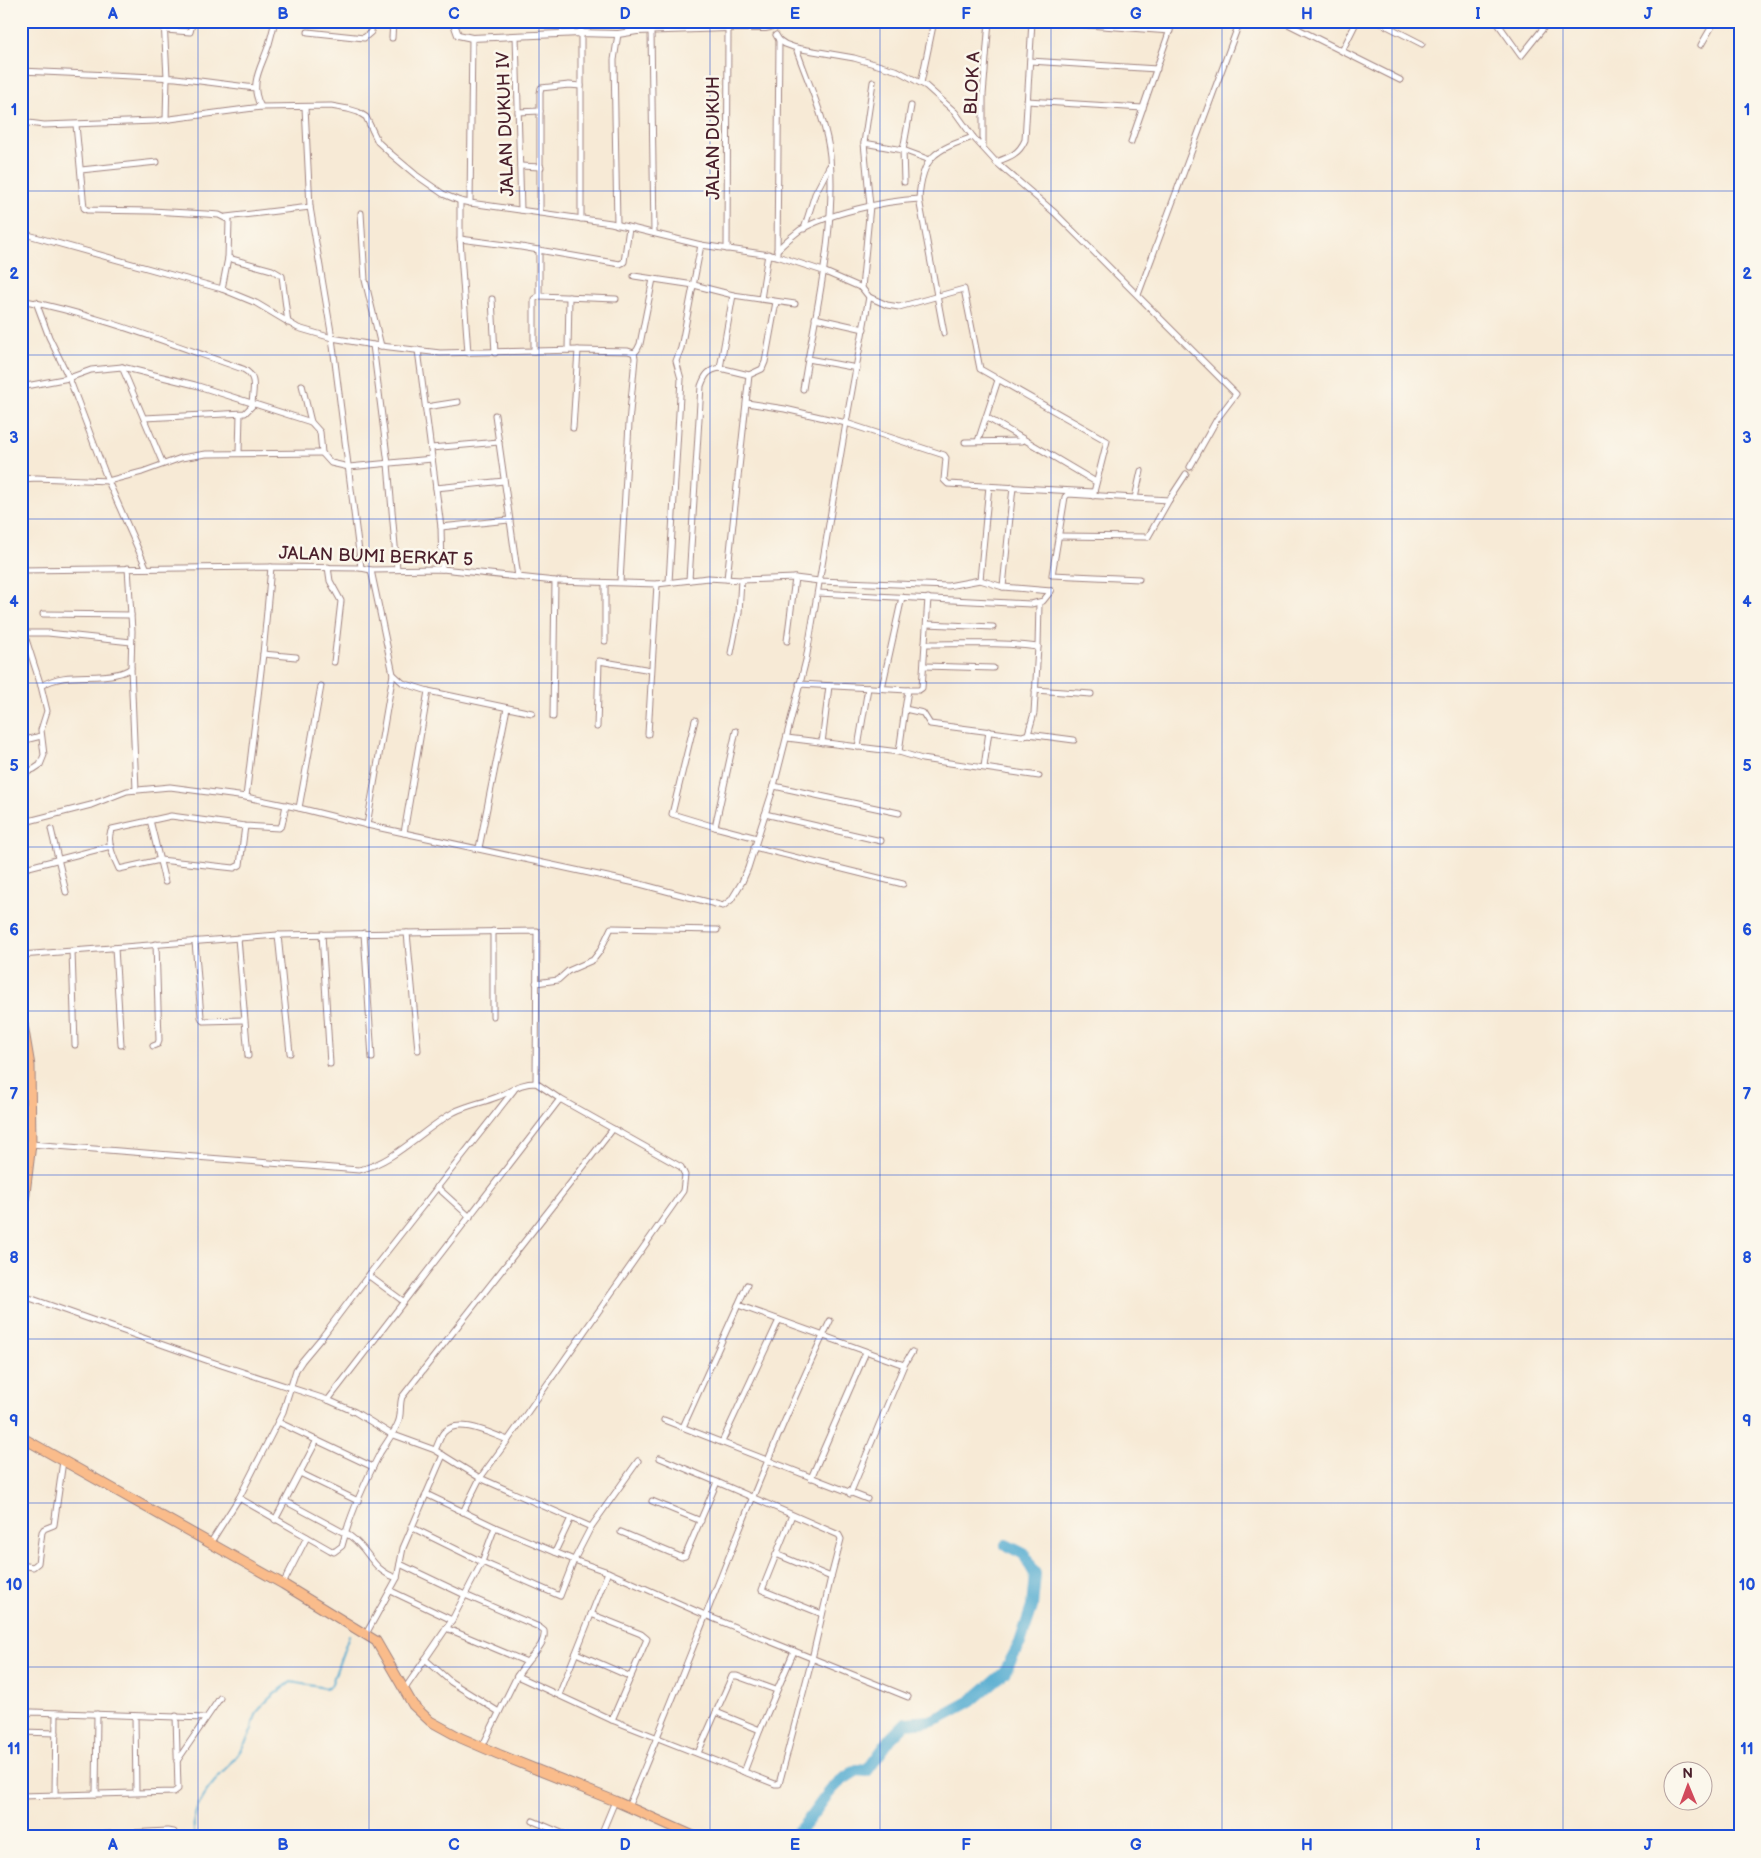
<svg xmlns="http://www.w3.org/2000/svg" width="1761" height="1858" viewBox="0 0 1761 1858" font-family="'Balsamiq Sans',sans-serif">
<rect width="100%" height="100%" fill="#fbf7ec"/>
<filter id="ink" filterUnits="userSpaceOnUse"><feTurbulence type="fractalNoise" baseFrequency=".02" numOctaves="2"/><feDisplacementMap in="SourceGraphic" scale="10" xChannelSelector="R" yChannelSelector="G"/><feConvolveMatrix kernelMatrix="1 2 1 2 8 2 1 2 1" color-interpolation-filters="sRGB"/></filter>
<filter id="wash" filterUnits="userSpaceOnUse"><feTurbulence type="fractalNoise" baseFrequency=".0096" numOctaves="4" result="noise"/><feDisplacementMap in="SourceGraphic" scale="20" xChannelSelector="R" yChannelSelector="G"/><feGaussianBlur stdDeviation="1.12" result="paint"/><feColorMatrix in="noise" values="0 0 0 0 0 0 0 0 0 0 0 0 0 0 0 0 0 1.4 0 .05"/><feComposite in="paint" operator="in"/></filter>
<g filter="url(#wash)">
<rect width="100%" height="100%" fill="#f7ead6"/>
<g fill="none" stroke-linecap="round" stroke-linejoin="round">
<path stroke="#53abd0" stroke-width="2" d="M195,1837C186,1798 225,1776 242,1748C245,1743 249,1737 251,1731C253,1728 252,1723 254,1720C259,1704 278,1691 291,1682L325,1688L331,1686L349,1635"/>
<path stroke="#53abd0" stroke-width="12" d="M792,1837C810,1823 819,1802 835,1786C841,1779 850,1775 857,1770L867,1771L891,1738L906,1723L930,1721L947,1714L971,1701L1004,1673L1020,1643L1032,1607L1035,1574L1024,1554L1006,1545"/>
</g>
</g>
<g filter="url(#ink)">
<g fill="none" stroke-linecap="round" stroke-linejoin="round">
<g stroke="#a08480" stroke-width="7">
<g id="minor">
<path d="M164,21L167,77L166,120"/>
<path d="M581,21V219"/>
<path d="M1035,21L1170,31"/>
<path d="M1282,21L1400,80"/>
<path d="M1377,21L1422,44"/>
<path d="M1496,21L1521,56L1549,21"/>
<path d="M904,24L906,21"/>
<path d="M1668,24L1669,21"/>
<path d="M166,30L190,32L193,21"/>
<path d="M637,31L638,21"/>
<path d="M651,31L654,233"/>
<path d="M308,32L364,38L371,32L372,21"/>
<path d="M776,35L779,40L785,44L796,48L854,58L898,71L926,86L955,112L973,137L996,162L1055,213L1236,394L1217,419L1190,467"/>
<path d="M516,36L521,210"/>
<path d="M392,38L393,21"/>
<path d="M472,38L470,203L611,223L701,245L777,256L823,271L862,288L869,297L887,305L899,307L964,289L980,369L1107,441L1093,496"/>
<path d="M1701,45L1715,21"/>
<path d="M796,48C808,83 826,119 830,156C836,234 815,313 803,389"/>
<path d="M1342,51L1357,21"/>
<path d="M1030,61L1157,69"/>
<path d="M21,71L176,78L255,88"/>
<path d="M921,83L934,21"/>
<path d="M1027,101L1143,108"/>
<path d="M261,107C248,83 262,67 269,44C271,37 273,29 275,21"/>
<path d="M518,112L540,111"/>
<path d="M21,122L44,125L155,121L261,107L331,106L348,109L358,112L366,117L378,142L391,154L416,175L443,194L460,201L470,203"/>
<path d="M76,125L84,208L87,210L151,211L206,214L219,215L229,220L228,258L222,289"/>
<path d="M1131,142L1173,21"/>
<path d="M864,143L903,150L930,160"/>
<path d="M983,147V95L989,21"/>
<path d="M996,162C1010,157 1019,154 1025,140L1032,21"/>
<path d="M520,166L541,167"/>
<path d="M81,170L157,162"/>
<path d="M904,182L903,150L911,106"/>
<path d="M460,201V239L468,353"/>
<path d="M310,207L332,338L361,568"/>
<path d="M361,213L365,280L381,346"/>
<path d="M540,213V93L541,88L569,85L581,86"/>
<path d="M226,217L310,207L305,107"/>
<path d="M617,225L614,60L618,34"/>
<path d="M804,229L815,194L829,167"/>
<path d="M21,233L222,289L256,303L298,328L332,338L373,345L440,353L578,350L628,351L634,353L637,350L640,344L653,279"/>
<path d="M460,239L521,247L620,264L624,262L629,228"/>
<path d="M727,249L728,28"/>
<path d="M777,250C784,243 792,236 800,230C830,213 884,201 919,199"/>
<path d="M777,256L779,40"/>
<path d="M228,258L272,270L282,276L288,323"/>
<path d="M634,276L694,285L733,295L795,304"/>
<path d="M862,288L870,206L864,143L873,82"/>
<path d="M1138,295L1240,21"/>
<path d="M539,296L616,299"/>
<path d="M492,299L495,353"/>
<path d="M761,299L768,254"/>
<path d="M21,300C96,314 171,344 243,369C259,377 252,391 252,406L245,413L144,418"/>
<path d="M36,302L49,337L69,378L108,481L146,567"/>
<path d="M815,318L864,329"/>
<path d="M944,333L919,199C922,155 936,150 973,137"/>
<path d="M373,345L388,464L397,569"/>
<path d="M418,350L441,527L442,569"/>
<path d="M568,350L569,297"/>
<path d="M534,351V299L539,296V250"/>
<path d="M808,359L857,368"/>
<path d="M122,367L163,464"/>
<path d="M720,368L749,375"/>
<path d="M302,385L311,422L320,432L322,453L331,463L349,467L432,459"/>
<path d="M21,387L69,378L91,370L122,367L195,385L311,422"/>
<path d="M747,403L785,409L846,423L944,455L946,458L944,480L948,484L1094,492"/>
<path d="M426,407L458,402"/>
<path d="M495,415L518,577"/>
<path d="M986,417L1096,482"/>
<path d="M573,428L578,350"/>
<path d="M978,441L998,380"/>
<path d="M965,442L1022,441"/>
<path d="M431,448L499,442"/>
<path d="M239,452L240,414"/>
<path d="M21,479L37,478L108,481L142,472L181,458L206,454L322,453"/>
<path d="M436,488L504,481"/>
<path d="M1135,498L1141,471"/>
<path d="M441,527L509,520"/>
<path d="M1058,536L1148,537L1169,500L1186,474"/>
<path d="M328,567L330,581L341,601L334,662"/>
<path d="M21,570L271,567L361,568L371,570L442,569L555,581L657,584L708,578L741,580L795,578L819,581L948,586L980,580L1003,587L1051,591"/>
<path d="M371,570L393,674L403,683L428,691L532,713"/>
<path d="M727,579L749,375L762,369L765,362L776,302"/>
<path d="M1139,579L1052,575L1065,497L1068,494L1169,500"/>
<path d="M689,580L701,386C705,375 708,370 720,368L733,295"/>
<path d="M980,580L989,486"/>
<path d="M620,582L629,423L635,358L634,353"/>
<path d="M669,582L681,379L676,361L681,348L701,245"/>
<path d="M1003,587L1013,487"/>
<path d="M818,593L1031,604L1043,601L1051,591"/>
<path d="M43,614L131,615"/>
<path d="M21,621L24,633L23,634"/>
<path d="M927,624L993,627"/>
<path d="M605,641V583"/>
<path d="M787,641L795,578"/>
<path d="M1038,647L1039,603"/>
<path d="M731,653L739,613L741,580"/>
<path d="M263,654L296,657"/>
<path d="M924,666L993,668"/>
<path d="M131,668L136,790"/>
<path d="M799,684L908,690L905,709L923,713L930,724L1022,736L1028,734L1034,713L1038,647C1001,642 963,644 925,644"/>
<path d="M41,686L24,633H48L131,642"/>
<path d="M882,688L902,597"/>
<path d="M908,690H919L922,688L928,598"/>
<path d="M1035,690L1091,694"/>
<path d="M553,717L555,581"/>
<path d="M695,720L672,814L715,827"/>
<path d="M597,727L599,661L651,670"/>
<path d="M736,731L715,827L757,838"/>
<path d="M648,734L657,584"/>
<path d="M1028,734L1074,740"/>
<path d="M787,738L899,752L922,759L1039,776"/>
<path d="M21,741L41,736"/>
<path d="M822,743L829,686"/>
<path d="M858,747L868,688"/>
<path d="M899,752L905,709"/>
<path d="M984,767L989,731"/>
<path d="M21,775L34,769L40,765L44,755L41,730L47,711L41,686C65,671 91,680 116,674C122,673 127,671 131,668L132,631L128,568"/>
<path d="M774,786L899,813"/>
<path d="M246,797L263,654L271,567"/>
<path d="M299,808L321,686"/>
<path d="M765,814L881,841"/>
<path d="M150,820L165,882"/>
<path d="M21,823L91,805L127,791L170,787L246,797L299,808L367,825L640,884L723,906L731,900L742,882L748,868L774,786L806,660L846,423L869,297"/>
<path d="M367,825L393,674"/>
<path d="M245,826L240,865L234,868L160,860L119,869C114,859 105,840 112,829L171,816L245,826L279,828L282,825L286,805"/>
<path d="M51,829L66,892"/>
<path d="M404,833L428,691"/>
<path d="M754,847L903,884"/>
<path d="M479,848L507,708"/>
<path d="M21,869L111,846"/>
<path d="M493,931V1016"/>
<path d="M364,933L372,1058"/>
<path d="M407,933L418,1050"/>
<path d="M322,934L330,1064"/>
<path d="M278,935L290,1053"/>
<path d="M238,938L248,1056"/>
<path d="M195,941L201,1017L203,1021L244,1020"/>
<path d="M115,948L121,1045"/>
<path d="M72,951L75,1045"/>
<path d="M21,955L278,935L537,931L536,1083"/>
<path d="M536,983L558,980L568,971L593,960L600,951L611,928L717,930"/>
<path d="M153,1046L158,1044L159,1040L156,944"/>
<path d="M31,1144L359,1170C395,1162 422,1130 454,1112C468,1105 482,1103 497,1097C513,1091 518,1083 536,1083L560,1099L681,1167L685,1175L683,1191L508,1440C491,1434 459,1417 444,1432C440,1436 438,1445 435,1450"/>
<path d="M437,1187L470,1217"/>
<path d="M369,1276L403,1301"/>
<path d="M21,1295L206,1360L328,1400L355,1412L391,1434L435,1450L480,1478L591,1527"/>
<path d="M738,1305L904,1365"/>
<path d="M328,1400L560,1099"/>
<path d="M664,1420L867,1499"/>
<path d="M278,1422L373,1467"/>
<path d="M683,1427L747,1285"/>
<path d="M722,1442L779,1320"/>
<path d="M300,1473L358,1501"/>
<path d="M811,1478L866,1352"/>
<path d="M426,1494L495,1527L574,1560L608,1572L705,1615L908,1697"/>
<path d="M850,1494L904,1365L912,1352"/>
<path d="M239,1498L330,1550L334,1552L342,1546C350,1514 365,1482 380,1453C386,1443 394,1433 398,1423C402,1414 399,1406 402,1397L613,1129"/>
<path d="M285,1501L350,1536C371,1551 370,1569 397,1578"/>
<path d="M652,1501L701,1521"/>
<path d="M463,1512L480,1478L508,1440"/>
<path d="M792,1515L762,1590L822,1614"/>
<path d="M275,1520L317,1440"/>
<path d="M411,1527L482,1562L560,1596L574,1560L591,1527L638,1461"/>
<path d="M621,1532L681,1557L685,1556L717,1482"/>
<path d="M211,1542L239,1498L283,1412L296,1370L302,1361L322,1337L374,1268L514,1090"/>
<path d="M555,1552L571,1518"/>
<path d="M776,1554L831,1577"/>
<path d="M400,1564L465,1595L539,1627L544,1631C546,1643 534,1653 527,1662"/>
<path d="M21,1565L33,1567L38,1563L42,1532L44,1529L54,1525L63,1461"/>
<path d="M283,1584L307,1537"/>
<path d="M391,1591L452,1620"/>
<path d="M591,1614L641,1634L647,1639L612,1720"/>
<path d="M446,1628L527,1662L517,1676L482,1747"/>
<path d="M366,1634L397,1578L403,1548L443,1455"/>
<path d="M576,1653L631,1677"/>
<path d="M425,1659L451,1682L499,1712"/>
<path d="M517,1676L612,1720L775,1784H779L812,1659L831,1577L841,1539L839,1535L717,1482L660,1458"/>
<path d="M404,1690L452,1620L482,1562L495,1527"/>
<path d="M559,1695L608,1572"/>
<path d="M716,1712L760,1730"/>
<path d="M21,1715L32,1712L205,1718"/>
<path d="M135,1716L136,1792"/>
<path d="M21,1732L56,1733"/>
<path d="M698,1753L732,1676H737L776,1690"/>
<path d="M177,1761L220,1698"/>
<path d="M744,1772L760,1730L794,1651"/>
<path d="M96,1794L97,1714"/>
<path d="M55,1795L56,1713"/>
<path d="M21,1796L174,1792L178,1789L176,1716"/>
<path d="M628,1807C697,1646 754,1479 830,1321"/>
<path d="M533,1821L571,1837"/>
<path d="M56,1837L167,1831L174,1832L176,1837"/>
<path d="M600,1837L615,1801"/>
</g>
</g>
<g stroke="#a08480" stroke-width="8">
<path id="tertiary" d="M453,21L458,35L472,38L580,33L618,34L637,31L728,28H765L770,27L773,21"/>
</g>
<g stroke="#a08480" stroke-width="11">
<g id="primary">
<path d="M21,1013L30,1066L31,1144L21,1226"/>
<path d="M21,1437L283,1584L376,1641L413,1705L430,1721L461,1738L498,1754L615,1801L696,1837"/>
</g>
</g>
<use href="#minor" stroke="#fff" stroke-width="5"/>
<use href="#tertiary" stroke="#fff" stroke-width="6"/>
<use href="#primary" stroke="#fabc8b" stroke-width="9"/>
</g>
</g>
<path fill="none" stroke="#1d4ed8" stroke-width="1" stroke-opacity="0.55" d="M198,21V1837M369,21V1837M539,21V1837M710,21V1837M880,21V1837M1051,21V1837M1222,21V1837M1392,21V1837M1563,21V1837M21,191H1740M21,355H1740M21,519H1740M21,683H1740M21,847H1740M21,1011H1740M21,1175H1740M21,1339H1740M21,1503H1740M21,1667H1740"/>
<g text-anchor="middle" stroke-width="5" stroke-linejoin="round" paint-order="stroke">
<g font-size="18" fill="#4a1f2b" stroke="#fbf7ec">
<text transform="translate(972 83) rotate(-87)" y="6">BLOK A</text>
<text transform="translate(505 124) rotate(-92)" y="6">JALAN DUKUH IV</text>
<text transform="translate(713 138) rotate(-90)" y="6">JALAN DUKUH</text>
<text transform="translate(376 556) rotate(2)" y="6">JALAN BUMI BERKAT 5</text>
</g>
</g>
<rect width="1761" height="1858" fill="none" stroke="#fbf7ec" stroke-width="55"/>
<g transform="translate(1688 1786) rotate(359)"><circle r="24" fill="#fbf7ec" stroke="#b4a19f"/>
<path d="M0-4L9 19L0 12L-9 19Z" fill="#d1495b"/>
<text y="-8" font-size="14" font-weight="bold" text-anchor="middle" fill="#4a1f2b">N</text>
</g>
<rect x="28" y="28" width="1706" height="1802" fill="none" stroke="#1d4ed8" stroke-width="2"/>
<g font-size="16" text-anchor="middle" font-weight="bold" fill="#1d4ed8">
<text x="113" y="19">A</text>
<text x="283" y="19">B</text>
<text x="454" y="19">C</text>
<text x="625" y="19">D</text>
<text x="795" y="19">E</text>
<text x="966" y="19">F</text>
<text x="1136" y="19">G</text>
<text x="1307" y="19">H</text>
<text x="1478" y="19">I</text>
<text x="1648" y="19">J</text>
<text x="14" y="115">1</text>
<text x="1747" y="115">1</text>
<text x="14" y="279">2</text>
<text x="1747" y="279">2</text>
<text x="14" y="443">3</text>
<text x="1747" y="443">3</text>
<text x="14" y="607">4</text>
<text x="1747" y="607">4</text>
<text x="14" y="771">5</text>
<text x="1747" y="771">5</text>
<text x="14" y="935">6</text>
<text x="1747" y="935">6</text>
<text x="14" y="1099">7</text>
<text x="1747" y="1099">7</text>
<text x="14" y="1263">8</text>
<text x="1747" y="1263">8</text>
<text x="14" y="1426">9</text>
<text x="1747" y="1426">9</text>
<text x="14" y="1590">10</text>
<text x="1747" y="1590">10</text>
<text x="14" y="1754">11</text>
<text x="1747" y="1754">11</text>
<text x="113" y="1850">A</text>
<text x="283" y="1850">B</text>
<text x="454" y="1850">C</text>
<text x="625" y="1850">D</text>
<text x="795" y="1850">E</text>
<text x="966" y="1850">F</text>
<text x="1136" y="1850">G</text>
<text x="1307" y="1850">H</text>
<text x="1478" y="1850">I</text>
<text x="1648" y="1850">J</text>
</g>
</svg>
